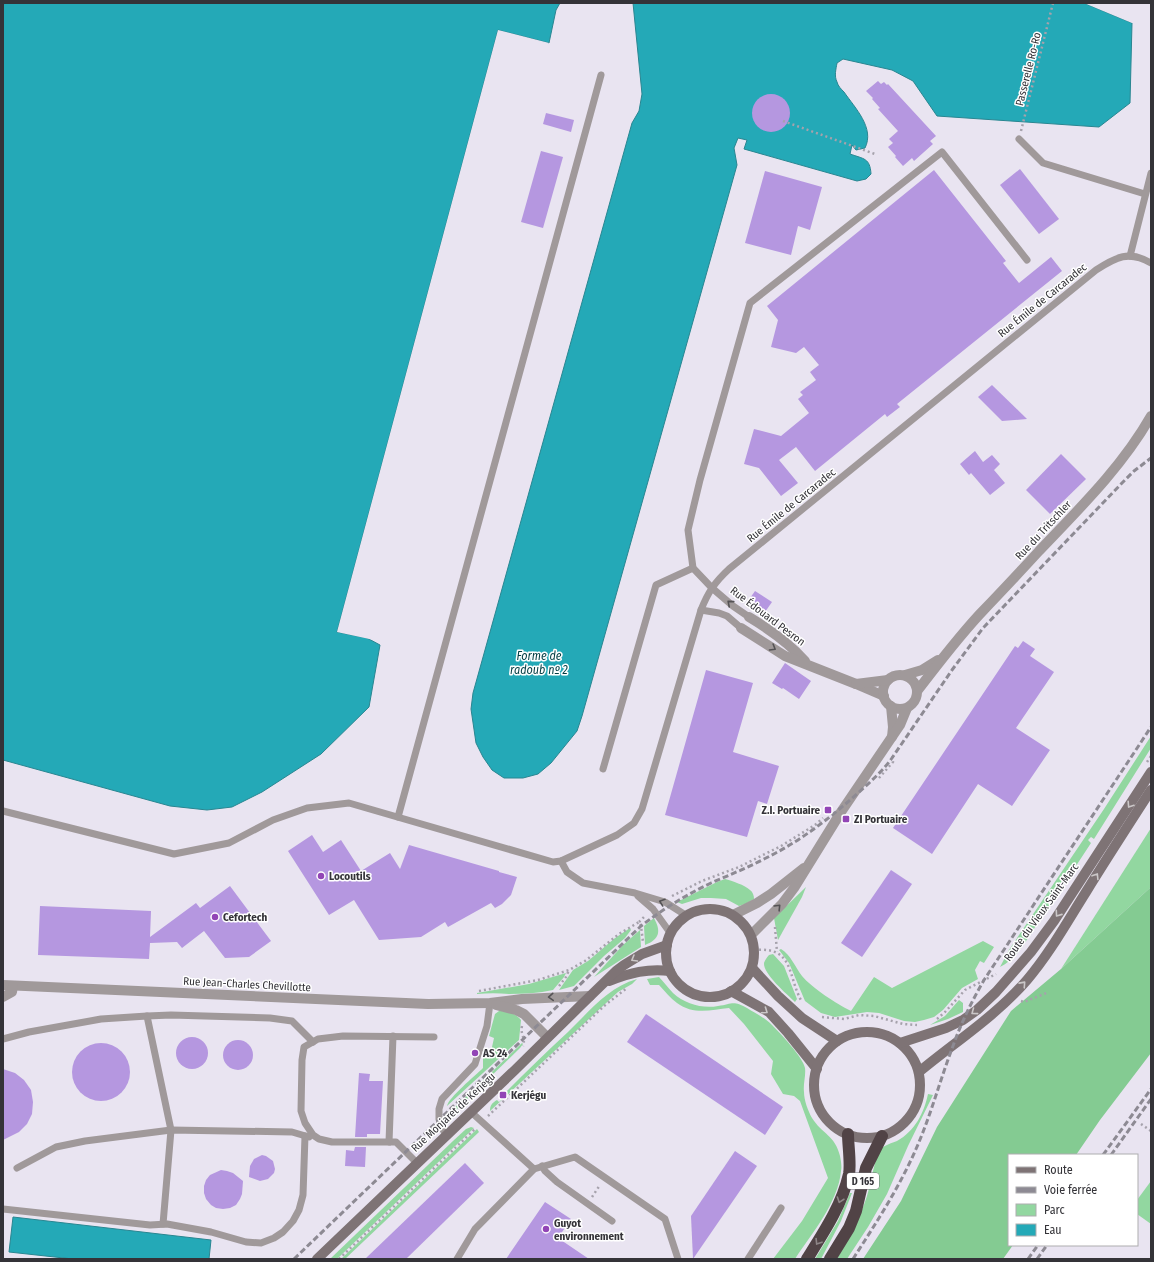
<svg xmlns="http://www.w3.org/2000/svg" width="1154" height="1262" viewBox="0 0 1154 1262" font-family="'Fira Sans Condensed',sans-serif">
<rect width="100%" height="100%" fill="#e9e4f1"/>
<g fill="#92d7a0">
<path d="M1151,736V748L1094,839L1091,837L1088,840L1091,843C1074,869 1057,895 1039,921C1029,936 1017,959 1000,967L1009,950L1104,809Z"/>
<path d="M1151,828V887L1061,969Z"/>
<path d="M725,879C732,881 745,885 750,890C753,892 754,896 754,899L745,904L739,906L726,899L711,898H701L682,904L677,902L717,882Z"/>
<path d="M806,887L802,897L778,940L774,918Z"/>
<path d="M654,918C661,931 660,939 645,945L644,926Z"/>
<path d="M630,928L631,930L625,938L604,956L574,986L559,990L573,970L588,961L615,938Z"/>
<path d="M640,930L641,947L594,977L623,945Z"/>
<path d="M983,941L994,947L984,963L980,961L975,970L978,979L962,988L943,1010L934,1017L924,1020L915,1022L904,1021L879,1013L867,1012L835,1017L821,1013L805,1001L789,963L779,950L781,949C791,955 795,967 802,976C812,988 837,1004 851,1011L874,977L892,988Z"/>
<path d="M773,954L784,966L797,999L795,1002C787,994 763,974 764,963C765,960 767,957 769,955Z"/>
<path d="M566,973L564,977L553,990C539,993 523,994 509,994C498,993 488,993 477,994V993L529,984Z"/>
<path d="M659,977C664,982 668,988 673,993C685,1004 703,1009 718,1006C732,1004 733,1000 747,1008C755,1013 765,1018 772,1025C780,1033 803,1057 805,1068C806,1076 803,1084 804,1092C804,1100 808,1111 812,1118C822,1134 835,1135 840,1156C841,1161 842,1167 841,1171C838,1203 812,1233 795,1259H773L802,1221L828,1178L800,1101L794,1096L783,1094L771,1074L773,1061L744,1024L729,1008C711,1010 693,1015 677,1003C670,998 665,991 659,985H650L647,979Z"/>
<path d="M637,979L632,984L618,992L490,1111C490,1105 492,1103 497,1100L499,1102L506,1096L504,1094C525,1073 546,1052 568,1032C589,1012 608,987 637,979Z"/>
<path d="M959,1000L963,1003V1012L948,1019L930,1025L945,1016Z"/>
<path d="M499,1011C508,1011 516,1014 521,1020L519,1040L447,1106C449,1097 475,1076 483,1068V1055L490,1056L494,1038L489,1036L495,1014Z"/>
<path d="M522,1043L523,1044L520,1048L453,1113L450,1112Z"/>
<path d="M928,1094L933,1095L908,1146L887,1194L868,1227L847,1259H837C848,1238 860,1218 867,1196C871,1184 874,1159 881,1149C885,1145 892,1143 897,1141C915,1131 924,1113 928,1094Z"/>
<path d="M471,1127L474,1128L337,1259H330L453,1141L466,1129Z"/>
<path d="M477,1129L479,1132L345,1259H341Z"/>
<path d="M1151,1181V1224L1137,1214V1200Z"/>
<path d="M850,1193H852L841,1221L821,1259H815L838,1221Z"/>
</g>
<path fill="#84cb92" d="M1151,887V1053L1100,1120L1076,1155H1009V1245H1013L1003,1259H863L901,1201L937,1127L1011,1011L1061,969Z"/>
<g fill="#24a9b7" stroke="#298691">
<path d="M4,3H560L556,10L549,43L498,30L337,632L367,638L380,645L369,707L321,754L262,792L232,807L207,810L170,806L3,760V7Z"/>
<path d="M633,3H1084L1132,23L1130,103L1099,127L937,116L913,81L892,70L843,59L837,63C836,69 834,76 837,82C838,86 841,89 844,92C855,108 875,128 865,148L856,150L852,145L850,154C864,159 870,158 871,174L866,179L857,181L744,149L747,140L738,138L734,148L737,165L582,716L577,731L551,763L538,774L523,778H504L492,770L483,757L476,743L471,709L473,693L632,123L639,111L642,94Z"/>
<path d="M13,1217L211,1240L209,1259H73L9,1252Z"/>
</g>
<g fill="#e9e4f1">
<path d="M1084,3H1088L1133,21L1132,23Z"/>
<path d="M498,30L549,43L548,44L500,32L339,630L367,636L374,640L337,632Z"/>
</g>
<g fill="#b597e0">
<path d="M878,81L881,84L884,82L887,85L888,84L936,136L930,141L933,144L914,161L912,158L903,166L895,157L896,156L888,147L893,143L889,139L898,131L878,109L880,108L872,99L873,98L866,91Z"/>
<circle cx="771" cy="113" r="19"/>
<path d="M546,113L574,120L571,132L543,124Z"/>
<path d="M541,151L563,157L543,228L521,222Z"/>
<path d="M1020,169L1059,219L1039,234L1000,185Z"/>
<path d="M934,170L1006,261L1003,263L1019,283L1051,257L1062,271L897,404L900,407L887,417L885,414L815,471L796,447L779,460L798,483L781,496L759,468L744,464L754,429L781,436L809,413L798,399L803,395L800,392L816,380L810,372L819,365L804,347L796,353L771,347L778,320L767,306Z"/>
<path d="M765,171L822,187L810,230L798,226L791,255L745,243Z"/>
<path d="M992,385L1027,419L1002,421L978,397Z"/>
<path d="M975,451L983,462L992,455L1000,464L994,470L1005,483L990,495L971,473L969,475L960,464Z"/>
<path d="M1061,454L1086,479L1050,514L1026,490Z"/>
<path d="M755,591L772,602L765,612L748,601Z"/>
<path d="M1023,641L1035,649L1030,656L1054,672L1016,728L1050,750L1012,806L978,784L932,854L893,828L1015,646L1018,648Z"/>
<path d="M785,663L811,681L799,699L783,688L782,689L772,683Z"/>
<path d="M706,670L753,683L733,752L779,766L767,804L758,801L747,837L665,815Z"/>
<path d="M312,835L323,852L341,840L361,871L390,853L400,869L409,845L499,871V872L517,877L511,895L502,904L495,908L491,903L448,927L445,922L421,937L379,940L354,900L329,915L288,851Z"/>
<path d="M891,870L912,884L862,957L841,943Z"/>
<path d="M230,886L271,941L249,957L225,958L204,931L182,948L177,942L150,943L149,959L38,955L40,906L151,911L150,937L196,903L200,908Z"/>
<path d="M646,1014L783,1107L765,1135L627,1042Z"/>
<circle cx="192" cy="1053" r="16"/>
<circle cx="238" cy="1055" r="15"/>
<circle cx="101" cy="1072" r="29"/>
<path d="M3,1069L15,1073L24,1080L31,1090L33,1102L32,1114L27,1124L19,1132L3,1140Z"/>
<path d="M359,1073L370,1074L369,1081H383L380,1134H367V1137H355Z"/>
<path d="M355,1147H366L365,1167L345,1166L346,1150L354,1151Z"/>
<path d="M735,1151L757,1166L693,1259L691,1216Z"/>
<path d="M262,1155L266,1156L273,1161L275,1169L274,1173L268,1179L260,1181L249,1177L250,1166L254,1159Z"/>
<path d="M465,1163L484,1183L406,1259H365Z"/>
<path d="M221,1170L227,1171L233,1173L243,1181L242,1194L240,1199L236,1205L230,1208L223,1209L216,1208L211,1205L206,1199L204,1193V1186L206,1180L210,1175Z"/>
<path d="M545,1202L571,1219L558,1238L589,1259H506Z"/>
</g>
<g fill="none" stroke-linecap="round" stroke-linejoin="round">
<g stroke="#a6a2ac" stroke-width="2.5" stroke-dasharray="2 3" stroke-linecap="butt">
<path d="M783,121L875,154"/>
<path d="M1021,131L1053,3"/>
<path d="M1147,762L1151,756"/>
<path d="M879,778L893,762L892,755"/>
<path d="M672,896L702,881L739,867L781,846L815,825L823,818"/>
<path d="M639,922L646,915"/>
<path d="M775,927L777,952"/>
<path d="M754,950C795,946 787,976 802,1002"/>
<path d="M559,986L566,977L569,970"/>
<path d="M479,991L538,980L569,970L585,961L619,934L639,922L641,926L643,942"/>
<path d="M1021,1001L1024,1002L1049,992"/>
<path d="M822,1017L844,1019L859,1015L874,1016L903,1024L917,1025"/>
<path d="M937,1019L945,1012L965,990L996,974"/>
<path d="M522,1026C520,1034 526,1039 523,1046"/>
<path d="M488,1116L604,1006L627,988"/>
<path d="M1141,1124L1151,1131"/>
<path d="M592,1197L600,1185"/>
<path d="M339,1259L476,1128"/>
</g>
<g stroke="#a0999a" stroke-width="7">
<path d="M1019,139L1043,163L1145,194"/>
<path d="M1130,256L1151,173"/>
<path d="M701,610L719,613L727,616L741,628"/>
<path d="M749,617L733,606L712,588L693,568L688,530L700,480L750,303L942,152L1027,260"/>
<path d="M603,769L656,585L693,568"/>
<path d="M3,811L174,854L229,843L273,820L307,808L349,803L553,862L561,861L617,835L634,823L642,809L701,610C708,592 715,582 729,569L1096,270C1116,257 1129,250 1151,263"/>
<path d="M398,817L601,75"/>
<path d="M561,861L567,872L583,883L635,893L665,902L687,916"/>
<path d="M638,896L653,909L671,934"/>
<path d="M147,1016L171,1015L270,1018L292,1021L313,1042"/>
<path d="M3,1039L29,1032L101,1019L147,1016L171,1130L163,1224"/>
<path d="M471,1112L534,1169"/>
<path d="M446,1135L441,1126L439,1119V1109L442,1099L475,1064L487,1026L490,1003"/>
<path d="M389,1142L393,1036"/>
<path d="M417,1163L396,1142H332L319,1139L313,1135L305,1123L301,1111L302,1060L304,1047L318,1039L343,1036L434,1037"/>
<path d="M542,1166L545,1171L557,1182L612,1221"/>
<path d="M17,1168L56,1147L85,1141L171,1130L292,1132L309,1137"/>
<path d="M3,1209L150,1225L167,1224L211,1232L246,1242L261,1243L274,1238L283,1232L293,1221L299,1210L303,1195L305,1136"/>
<path d="M457,1259L475,1229L534,1169L575,1157L665,1219L678,1259"/>
<path d="M748,1259L781,1208"/>
</g>
<g stroke="#a0999a" stroke-width="10">
<path d="M749,617C769,629 790,644 805,661"/>
<path d="M741,628L785,656L856,684L884,696"/>
<circle cx="900" cy="692" r="17"/>
<path d="M905,675L922,670L938,660"/>
<path d="M856,684L888,680"/>
<path d="M918,690C937,665 957,639 979,615C999,594 1019,573 1039,551C1079,509 1122,467 1151,416"/>
<path d="M891,706L893,727L892,737"/>
<path d="M733,915L757,903L771,894L804,868"/>
<path d="M751,935L782,904L794,888L841,812L900,725L907,708"/>
<path d="M3,985L428,1004L490,1003L522,999L590,996"/>
<path d="M3,997L12,992L13,986"/>
<path d="M496,1005L516,1010L524,1014L547,1037"/>
</g>
<g stroke="#7e7375" stroke-width="10">
<circle cx="710" cy="953" r="44"/>
<path d="M752,968L778,996L802,1018L837,1041"/>
<path d="M609,981C630,973 648,968 670,971"/>
<path d="M731,991L769,1012L788,1033L817,1069"/>
<circle cx="867" cy="1085" r="53"/>
<path d="M900,1043L946,1028L963,1020L977,1010L996,992L1031,952L1054,921L1151,772"/>
<path d="M919,1072C955,1042 996,1016 1027,980C1050,953 1067,922 1086,892C1107,858 1129,824 1151,790"/>
<path d="M317,1259L515,1070L582,1004L616,971L624,965L642,954L667,945"/>
</g>
<g stroke="#514346" stroke-width="12">
<path d="M807,1259C824,1232 842,1205 849,1174C851,1164 848,1145 848,1134"/>
<path d="M830,1259L849,1228L856,1211L866,1168L882,1136"/>
</g>
<g stroke="#8d8a93" stroke-width="3" stroke-dasharray="6 3" stroke-linecap="butt">
<path d="M1103,1155L1151,1089"/>
<path d="M1111,1155L1151,1099"/>
<path d="M294,1259L641,926C663,909 686,895 711,883C729,875 747,868 764,859C799,842 829,819 858,793C870,782 883,771 892,758L952,670L983,628L1122,483L1134,471L1151,458"/>
<path d="M853,1259C876,1223 899,1188 916,1149C931,1115 940,1080 953,1046C961,1023 972,1001 984,980L1151,727"/>
<path d="M1028,1259L1038,1245"/>
<path d="M1037,1259L1047,1245"/>
</g>
</g>
<defs><path id="oneway-chevron" d="M-2-3.5L2.5 0L-2 3.5" fill="none" stroke-width="1.6" stroke-linecap="round" stroke-linejoin="round"/></defs>
<g stroke="#545255">
<use href="#oneway-chevron" transform="translate(730 603) rotate(-139)"/>
<use href="#oneway-chevron" transform="translate(773 648) rotate(31)"/>
<use href="#oneway-chevron" transform="translate(662 902) rotate(-161)"/>
<use href="#oneway-chevron" transform="translate(778 907) rotate(-46)"/>
<use href="#oneway-chevron" transform="translate(551 997) rotate(176)"/>
</g>
<g stroke="#cbc7c8">
<use href="#oneway-chevron" transform="translate(1130 805) rotate(123)"/>
<use href="#oneway-chevron" transform="translate(1096 876) rotate(-58)"/>
<use href="#oneway-chevron" transform="translate(1058 914) rotate(125)"/>
<use href="#oneway-chevron" transform="translate(634 959) rotate(150)"/>
<use href="#oneway-chevron" transform="translate(1023 984) rotate(-48)"/>
<use href="#oneway-chevron" transform="translate(765 1011) rotate(35)"/>
<use href="#oneway-chevron" transform="translate(974 1012) rotate(143)"/>
</g>
<g stroke="#8e8587">
<use href="#oneway-chevron" transform="translate(840 1200) rotate(109)"/>
<use href="#oneway-chevron" transform="translate(818 1242) rotate(122)"/>
</g>
<g fill="#9245b6" stroke="#fff" stroke-width="1.5">
<rect x="824" y="806" width="8" height="8" rx="2"/>
<rect x="842" y="815" width="8" height="8" rx="2"/>
<circle cx="321" cy="876" r="4"/>
<circle cx="215" cy="917" r="4"/>
<circle cx="475" cy="1053" r="4"/>
<rect x="499" y="1091" width="8" height="8" rx="2"/>
<circle cx="546" cy="1229" r="4"/>
</g>
<g text-anchor="middle" stroke-width="3" stroke-linejoin="round" paint-order="stroke">
<rect fill="#fff" stroke="#717074" stroke-width="1" x="847" y="1173" width="32" height="16" rx="3"/>
<g font-size="10" font-weight="bold" fill="#343338">
<text x="863" y="1185">D 165</text>
</g>
<g font-size="11" fill="#343338" stroke="#fff">
<text transform="translate(1028 69) rotate(-76)" y="4">Passerelle Ro-Ro</text>
<text transform="translate(1042 300) rotate(-39)" y="4">Rue Émile de Carcaradec</text>
<text transform="translate(791 505) rotate(-39)" y="4">Rue Émile de Carcaradec</text>
<text transform="translate(1043 530) rotate(-47)" y="4">Rue du Tritschler</text>
<text transform="translate(768 616) rotate(37)" y="4">Rue Édouard Pesron</text>
<text transform="translate(1041 912) rotate(-54)" y="4">Route du Vieux Saint-Marc</text>
<text transform="translate(247 984) rotate(3)" y="4">Rue Jean-Charles Chevillotte</text>
<text transform="translate(453 1112) rotate(-43)" y="4">Rue Monjaret de Kerjegu</text>
</g>
<g font-size="11" font-weight="bold" fill="#343338" stroke="#fff" text-anchor="start">
<text x="820" y="814" text-anchor="end">Z.I. Portuaire</text>
<text x="854" y="823">ZI Portuaire</text>
<text x="329" y="880">Locoutils</text>
<text x="223" y="921">Cefortech</text>
<text x="483" y="1057">AS 24</text>
<text x="511" y="1099">Kerjégu</text>
<text x="554" y="1227">Guyot<tspan x="554" dy="13">environnement</tspan></text>
</g>
<g font-size="12" font-style="italic" fill="#013c42" stroke="#fff">
<text x="539" y="660">Forme de<tspan x="539" dy="14">radoub nº 2</tspan></text>
</g>
</g>
<rect width="1154" height="1262" fill="none" stroke="#343338" stroke-width="8"/>
<rect x="1008" y="1154" width="130" height="92" fill="#ffffff" stroke="#aeadaf"/>
<rect x="1016" y="1167" width="20" height="6" fill="#7e7375" stroke="#aeadaf"/>
<text x="1044" y="1174" font-size="12" fill="#343338">Route</text>
<rect x="1016" y="1187" width="20" height="6" fill="#8d8a93" stroke="#aeadaf"/>
<text x="1044" y="1194" font-size="12" fill="#343338">Voie ferrée</text>
<rect x="1016" y="1204" width="20" height="12" fill="#92d7a0" stroke="#aeadaf"/>
<text x="1044" y="1214" font-size="12" fill="#343338">Parc</text>
<rect x="1016" y="1224" width="20" height="12" fill="#24a9b7" stroke="#aeadaf"/>
<text x="1044" y="1234" font-size="12" fill="#343338">Eau</text>
</svg>
